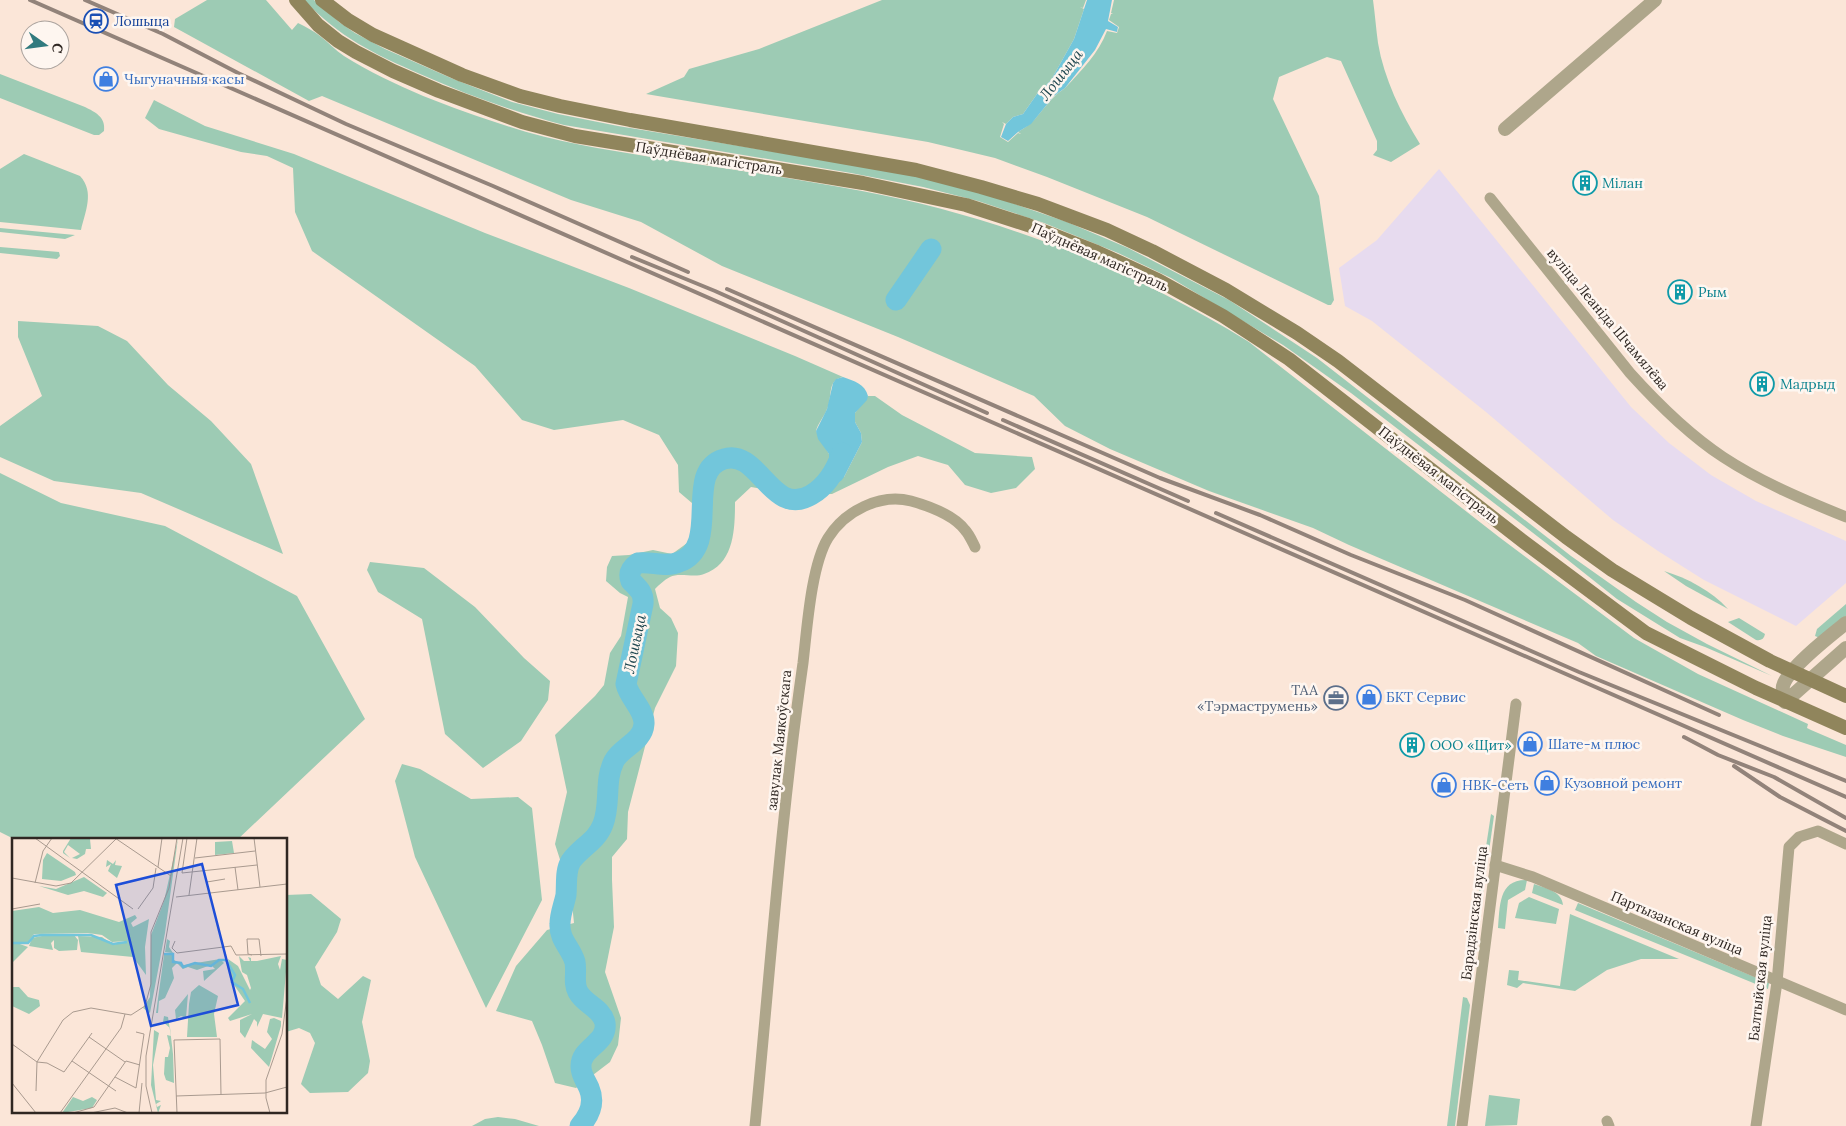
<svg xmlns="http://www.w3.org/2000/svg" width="1846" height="1126" viewBox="0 0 1846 1126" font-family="Lora,serif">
<rect width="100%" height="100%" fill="#fbe6d8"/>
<path fill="#e7dbef" d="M1439,169L1631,407L1669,443L1711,475L1756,501L1846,541V583L1796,626L1704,580L1658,551L1613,520L1486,412L1372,321L1345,306L1339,268L1377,240Z"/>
<g fill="#9dcbb4">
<path d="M207,0H266L292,30L298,23C306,27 314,31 320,36C328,42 335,50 344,56C394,87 451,108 507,126C554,142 603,149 651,157C722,168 792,178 862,191C1000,217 1130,268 1249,342L1499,537L1634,638L1698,674L1808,724L1807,728L1811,730L1846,745V757L1783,736L1743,720L1596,656L1578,643L1349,545L1313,528L1209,491L1110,449L1065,426L1034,396L898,337L722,266L641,222L571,200L322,96L309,101L174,27L175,19Z"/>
<path d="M304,0H314L339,22L355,33L385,49L451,78L512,102L558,114L618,126L879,169L938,181L980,192L1067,222L1128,248L1229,300L1317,358L1571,556L1636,602L1667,622L1707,644L1772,676L1705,647L1680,638L1617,599L1559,553L1351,393L1283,345L1171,278L1118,253L1044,223L978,201L923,187L851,173L564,125C515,112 467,95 420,74C374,54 339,37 304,0Z"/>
<path d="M882,0H1086L1083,8L1080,7L1084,9L1074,39L1051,80L1037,94L1023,114L1013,117L1006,124L1002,122L1004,124L1000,137L1008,142L1018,133L1021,134L1018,132C1036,122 1040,111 1054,97C1057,93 1062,91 1066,87C1081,71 1099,53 1107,31L1117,33L1119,27L1109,20L1111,14H1113L1111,13L1114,0H1373C1375,14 1376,29 1378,43C1384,79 1401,113 1420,144L1391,162L1373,155L1377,150V141L1341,61L1327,57L1279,77L1273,99L1319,196L1334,300L1331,305H1328L1147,217L1047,177L995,158L928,142L646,94L684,77L689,69L759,49Z"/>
<path d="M0,74L85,107C95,112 106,117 104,131L99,135H94L0,98Z"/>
<path d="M154,100L205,126L294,154L485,233L629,288L795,356L843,377C826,380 833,398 827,409C824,417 818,423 816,431L829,454V460L844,477L862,442L861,433L855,422V413L868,396H875L902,415L975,453L1032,457L1035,469L1016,488L991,493L965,485L948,465L918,456L888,467L832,494L797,495L751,487L735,502C735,530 734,564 704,574C694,578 679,572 670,577C664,580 659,585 655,589L660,608L671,618L678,633L676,666L655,708L628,812L627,839L612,857V880L614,927L605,972L621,1018L618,1045L610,1062L576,1088L555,1083L542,1045L532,1021L496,1011L516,966L547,930L574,923L571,894L555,844L567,792L555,735L595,696L604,685L610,653L621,636L628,597L620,593L606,581L607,567L612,556L629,555L653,550L672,554L701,533L699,509L679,492L678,465L659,435L623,420L554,430L522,420L475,366L312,251L295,212L293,168L267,156L241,152L159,129L145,118Z"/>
<path d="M24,154L80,176C95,192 85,212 81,230L0,222V169Z"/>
<path d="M0,228L75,235L65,239L0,232Z"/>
<path d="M0,247L59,252L60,256L57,259L0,253Z"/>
<path d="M18,321L98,326L127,341L168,385L211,421L251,464L283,554L141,493L54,481L0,457V426L42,396L18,337Z"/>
<path d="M0,473L61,503L165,526L297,596L365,719L237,840H16L0,832Z"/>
<path d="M370,562L424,568L475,607L524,658L550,681L548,700L521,741L483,768L445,734L422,619L378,592L367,570Z"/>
<path d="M1664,571C1687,578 1712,591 1728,609L1686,586Z"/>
<path d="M1846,604V616L1820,638L1815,636L1817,629Z"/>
<path d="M1739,618L1765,634C1764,639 1761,641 1756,640L1728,622Z"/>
<path d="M402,764L420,769L471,799L518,797L532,808L542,900L486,1008L415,857L395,781Z"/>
<path d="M1491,814L1494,816L1471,977L1466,978Z"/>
<path d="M1527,880L1525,890L1508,900L1505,929L1498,928C1500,907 1498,879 1527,880Z"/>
<path d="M1534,884C1545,888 1562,891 1563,905L1532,893Z"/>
<path d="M311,894L341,919L337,932L315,967L321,985L338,999L363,976L371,980L362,1022L370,1061L368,1073L348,1092L310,1093L301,1084L315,1043L310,1033L299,1028L286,1032V895Z"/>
<path d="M1529,897L1559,909L1556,924L1515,918L1519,903Z"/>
<path d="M1578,903L1769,983L1768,989L1575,910Z"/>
<path d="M1570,914L1679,959H1641L1607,970L1575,991L1523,983L1517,988L1507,985L1509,970L1519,971L1518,980L1560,986Z"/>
<path d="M1463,997L1467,998L1470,1005L1455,1126H1447Z"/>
<path d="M1489,1095L1520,1099L1517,1125L1485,1126Z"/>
<path d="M498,1117L515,1119L539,1126H472L485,1119Z"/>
</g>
<g fill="#72c6db">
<path d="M1087,0H1112L1108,21L1118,27L1117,32L1106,29L1095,50L1065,88L1054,96L1031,124L1018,132L1008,141L1001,137L1006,124L1013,117L1023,114L1037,94L1051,80L1074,39Z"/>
<path d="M843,377C854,381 865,384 868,396L867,400L855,413V422L861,433L862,442L844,477L841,481L835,483L829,479L826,470L829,460V454L818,439L816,431L827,409L833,383L836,379Z"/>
</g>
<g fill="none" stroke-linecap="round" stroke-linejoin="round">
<g stroke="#72c6db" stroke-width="21">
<path d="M896,300L931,249"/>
<path d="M580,1126C590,1115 595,1102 589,1088C586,1081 581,1075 581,1067C580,1047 608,1044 605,1023C602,1008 585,1005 578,992C573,983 577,972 575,962C571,948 559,940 560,924C560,914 564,905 566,895C567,883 565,871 571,861C581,847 597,841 603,824C611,804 604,781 614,761C621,747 643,742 644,724C645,710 629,698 626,684L643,604C644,593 639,589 631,581C628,573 631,568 638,563C651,561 666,568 679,562C723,546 682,471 724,459C759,448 771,518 811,495C827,486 836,470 842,453"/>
</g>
<g stroke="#aea68b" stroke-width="11">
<path d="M1490,198L1630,373C1658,404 1688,434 1723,457C1761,482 1804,500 1846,517"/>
<path d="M1495,865L1533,877L1846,1010"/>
<path d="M1607,1121L1609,1126"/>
<path d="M755,1126C770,972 781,816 803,663C807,629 811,566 828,538C845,511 880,493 911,501C929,506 953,514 965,530C969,534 972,541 975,547"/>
<path d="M1462,1126L1516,704"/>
<path d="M1756,1126L1777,982L1789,847L1799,837L1818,831L1846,844"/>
</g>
<g stroke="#aea68b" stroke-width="14">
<path d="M1505,129L1655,0"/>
<path d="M1846,623C1831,635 1787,669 1783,686C1782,692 1784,697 1785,702L1846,648"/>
</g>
<g stroke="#90855c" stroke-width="14">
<path d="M296,0L318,25L338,41L356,52L393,71L439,91L522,122L575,136L863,183L966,205L1028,225L1097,252L1158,280L1223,316L1289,359L1524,542L1646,633L1756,688L1846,728"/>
<path d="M322,0L348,20L373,35L462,75L520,96L560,106L630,120L916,170L981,187L1038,204L1107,230L1152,251L1226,290L1297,333L1338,361L1566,537L1612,570L1691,618L1770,661L1846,696"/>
</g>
<g stroke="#92837a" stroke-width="4">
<path d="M30,0L1846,797"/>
<path d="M85,0L163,34L238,73L346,124L493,186L688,272"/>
<path d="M632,257L715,291L987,413"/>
<path d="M727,289L1160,478L1260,515L1351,555L1465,600L1719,715"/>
<path d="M1003,420L1188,501"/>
<path d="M1216,513L1579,672L1846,781"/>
<path d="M1684,737L1718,755L1774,777L1846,818"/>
<path d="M1734,766L1780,797L1846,831"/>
</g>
</g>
<defs>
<g id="station-ring" transform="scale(1.25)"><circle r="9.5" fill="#fef6f0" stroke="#1a4fb4" stroke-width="1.5"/><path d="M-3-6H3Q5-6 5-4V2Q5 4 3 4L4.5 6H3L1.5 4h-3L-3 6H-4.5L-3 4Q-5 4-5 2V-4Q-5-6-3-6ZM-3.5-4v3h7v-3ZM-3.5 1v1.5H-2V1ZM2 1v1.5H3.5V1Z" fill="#1a4fb4"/></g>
<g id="shop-ring" transform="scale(1.25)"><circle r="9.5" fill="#fef6f0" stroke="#3f7fe0" stroke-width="1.5"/><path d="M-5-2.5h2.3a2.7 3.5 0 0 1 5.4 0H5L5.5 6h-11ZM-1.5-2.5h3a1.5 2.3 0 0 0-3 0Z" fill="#3f7fe0"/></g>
<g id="building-ring" transform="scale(1.25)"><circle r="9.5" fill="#fef6f0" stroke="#0f9aa8" stroke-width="1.5"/><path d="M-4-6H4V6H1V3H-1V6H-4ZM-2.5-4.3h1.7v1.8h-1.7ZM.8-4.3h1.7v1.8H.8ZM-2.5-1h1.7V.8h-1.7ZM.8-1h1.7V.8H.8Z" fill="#0f9aa8"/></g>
<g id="office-ring" transform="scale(1.25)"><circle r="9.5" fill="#fef6f0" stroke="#5c6f8a" stroke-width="1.5"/><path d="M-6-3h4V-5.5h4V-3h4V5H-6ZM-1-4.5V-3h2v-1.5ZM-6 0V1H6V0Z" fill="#5c6f8a"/></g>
</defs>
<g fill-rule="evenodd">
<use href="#station-ring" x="96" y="21"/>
<use href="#shop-ring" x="106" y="79"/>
<use href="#building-ring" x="1585" y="183"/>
<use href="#building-ring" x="1680" y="292"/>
<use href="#building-ring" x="1762" y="384"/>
<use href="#shop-ring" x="1369" y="697"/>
<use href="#office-ring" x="1336" y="698"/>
<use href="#shop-ring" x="1530" y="744"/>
<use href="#building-ring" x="1412" y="745"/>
<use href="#shop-ring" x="1547" y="783"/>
<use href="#shop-ring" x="1444" y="785"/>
</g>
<g text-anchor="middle" stroke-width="5" stroke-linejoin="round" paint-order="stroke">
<g font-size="14" fill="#164399" stroke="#fef6f0" text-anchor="start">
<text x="114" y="26">Лошыца</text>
</g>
<g font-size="14" fill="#366cbe" stroke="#fef6f0" text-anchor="start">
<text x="124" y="84">Чыгуначныя касы</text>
<text x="1386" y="702">БКТ Сервис</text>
<text x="1548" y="749">Шате-м плюс</text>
<text x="1564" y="788">Кузовной ремонт</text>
<text x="1462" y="790">НВК-Сеть</text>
</g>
<g font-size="14" fill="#2f2722" stroke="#fef6f0">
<text transform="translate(709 158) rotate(9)" y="5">Паўднёвая магістраль</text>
<text transform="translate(1100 257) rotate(24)" y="5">Паўднёвая магістраль</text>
<text transform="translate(1608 319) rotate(50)" y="5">вуліца Леаніда Шчамялёва</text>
<text transform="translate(1439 475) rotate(38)" y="5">Паўднёвая магістраль</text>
<text transform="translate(779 740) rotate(-84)" y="5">завулак Маякоўскага</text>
<text transform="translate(1474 913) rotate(-83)" y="5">Барадзінская вуліца</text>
<text transform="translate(1677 923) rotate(23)" y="5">Партызанская вуліца</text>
<text transform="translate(1760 978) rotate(-84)" y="5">Балтыйская вуліца</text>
</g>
<g font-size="14" fill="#0d838f" stroke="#fef6f0" text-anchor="start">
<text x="1602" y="188">Мілан</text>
<text x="1698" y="297">Рым</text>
<text x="1780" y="389">Мадрыд</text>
<text x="1430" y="750">ООО «Щит»</text>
</g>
<g font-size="14" fill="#4e5e75" stroke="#fef6f0" text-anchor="end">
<text x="1318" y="695">ТАА<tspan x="1318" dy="16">«Тэрмаструмень»</tspan></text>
</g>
<g font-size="15" font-style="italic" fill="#204851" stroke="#fef6f0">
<text transform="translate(1061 75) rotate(-52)" y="5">Лошыца</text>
<text transform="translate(635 644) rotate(-78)" y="5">Лошыца</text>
</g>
</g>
<g transform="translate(12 838)">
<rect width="275" height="275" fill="#fbe6d8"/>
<path d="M59,0L78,1L79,11H74L73,16L65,21L60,20L68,16L56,7L52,14L58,20L51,15V13ZM166,0L153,95L138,175L131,170L138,159L139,97L152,63ZM220,3L222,15L203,17V4ZM35,15L63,34L64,37L49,43L30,41L31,22ZM95,22L101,26L104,22L103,27L110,28L105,40L96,33L99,26L94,29ZM72,39L95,55L91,59L72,53L56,57L27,48L44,51ZM27,69L41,75L68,72L107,84L123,77L125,80L119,85L121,89L137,81L133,109L134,137L121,119L69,114L66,98L90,99L101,107L115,103L100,104L90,97L76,95L22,96L16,104H0V73ZM62,97L66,102L65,112L47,113L42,110V102L39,105L41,112L17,108L20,100L30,98ZM155,101L158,103L157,109L161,115L162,122L172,127L208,121L212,125L192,143L191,133L203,131L199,127L185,132L176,129L171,131L165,125L160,130L162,140L153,160L147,163L146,175H144L152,117L160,115L153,114ZM5,105L16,109L0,125V106ZM227,118L232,123H238L236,119L239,120V123H245L244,119L245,123L269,118L266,126L268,132L270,121L275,122L270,180L251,176L245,189V184L242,181L233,200L228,194V182L240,176L218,183L216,180L233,163L220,144L216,121L226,128L238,152L239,150L235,137L230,134ZM187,147L206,158L202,176L205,199H175L177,166L179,154ZM0,149H7L16,159L27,162L28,168L17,176L0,168ZM176,156L174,180L169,178L164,181L163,172ZM152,178L156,179L159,199L161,216L162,245L154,242L152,236L153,219H156L158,210L155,197L159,198L158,190L151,184ZM262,180L269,183V188L257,229L239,210L240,202L253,211L260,201L255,194L258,181ZM142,192L147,195L141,227L144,262L149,263L144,266L145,269L149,267L146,275L139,247ZM61,259L71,263L80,259L85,262L80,270L50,275Z" fill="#9dcbb4"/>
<path fill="none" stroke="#72c6db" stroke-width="2.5" d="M0,105H16L22,98L30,97H79L101,106L115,104M152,116H161V124L169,125L171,129L183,125L199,128L207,122H214L223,137L220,144L231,151L238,165"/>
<path fill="none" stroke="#a99a8f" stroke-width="1" d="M23,0L121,71M103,0L159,38M175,0L170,35L245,27M242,0L248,49M183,20L243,13M146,29L150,0M223,29L226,52M0,40L44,48L59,45L105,0M195,44L213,41M23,45L31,13L40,0M177,57L185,0M164,59L275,46M0,71L28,66M126,71L141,50L144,30M163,103L160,110L165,115L219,108L224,117L275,116M240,117L236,116L235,101H247L249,118M77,199L113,224M0,206L25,224L51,182L61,174L79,170L119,177L133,168L139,146V94L157,50L165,0M60,223L104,253M103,239L124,250L132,196L124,194M0,245L24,275M24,253L25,224L35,225L52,234L80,195M253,255L275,249M164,258L253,255M48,275L109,190L113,176M61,275L82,269L114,223L128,227M79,275L103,270L116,275M127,275L130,245M140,275L134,248V218L171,0M165,275L162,202L208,201L209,257M258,275L254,260V242L270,196L275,159"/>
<path fill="#1d4ed8" fill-opacity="0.15" stroke="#1d4ed8" stroke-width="2.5" d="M190,26L226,167L139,188L104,47Z"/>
<rect width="275" height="275" fill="none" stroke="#2f2722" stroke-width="2.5"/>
</g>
<g transform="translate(45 45) rotate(104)"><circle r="24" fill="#fef6f0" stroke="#aba39e"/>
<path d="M0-4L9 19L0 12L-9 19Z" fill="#317a7e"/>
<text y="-8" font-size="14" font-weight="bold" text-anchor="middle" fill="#2f2722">С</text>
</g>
</svg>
